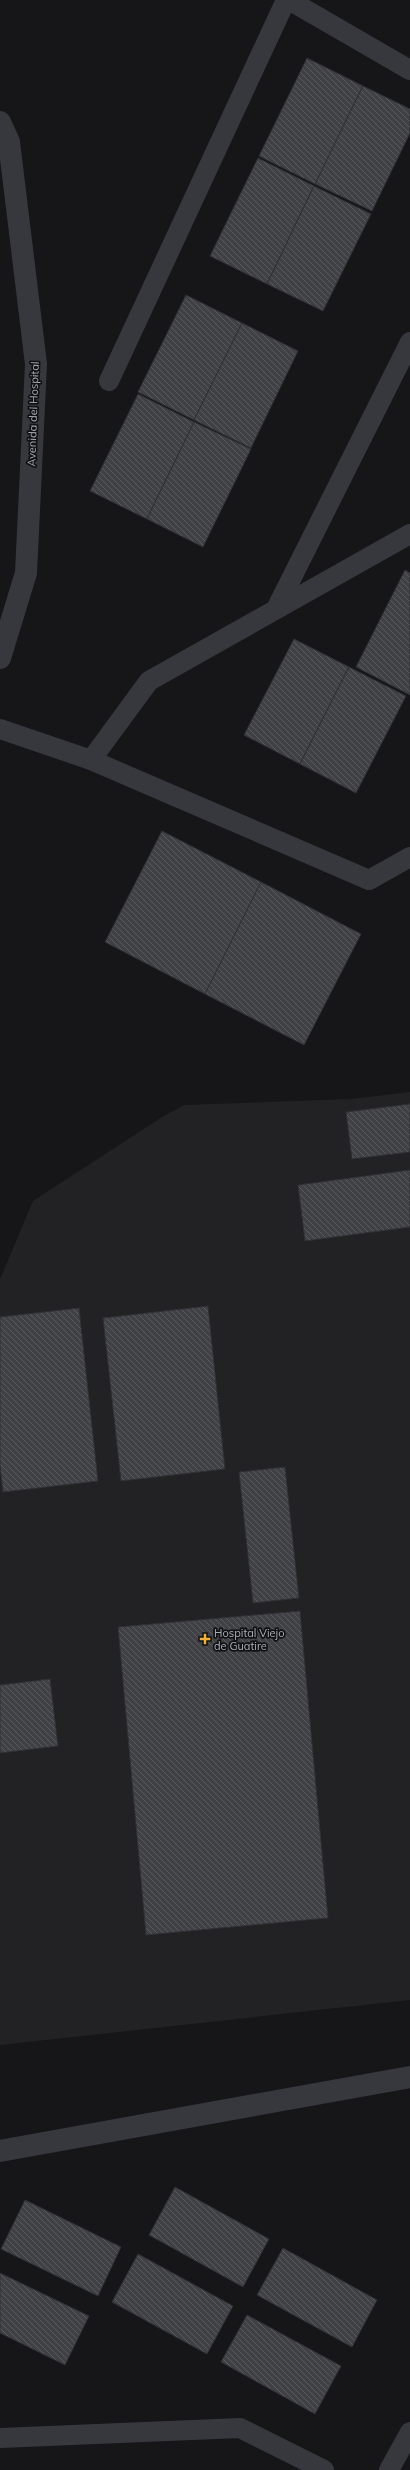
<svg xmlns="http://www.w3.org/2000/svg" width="410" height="2470" viewBox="0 0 410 2470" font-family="Mulish,sans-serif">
<defs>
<pattern id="building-back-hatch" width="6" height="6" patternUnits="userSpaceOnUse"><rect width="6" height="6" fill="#404145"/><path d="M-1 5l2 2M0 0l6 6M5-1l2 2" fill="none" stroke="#595a5e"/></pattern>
</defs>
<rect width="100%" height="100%" fill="#161618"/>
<path fill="#222225" d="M410,1092V2000L0,2045V1279L33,1201L162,1117L184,1105L351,1099Z"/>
<g fill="url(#building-back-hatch)" stroke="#303034">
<path d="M307,58L363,86L315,184L259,156Z"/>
<path d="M363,86L410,109V133L372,211L315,184Z"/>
<path d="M258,158L314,186L267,284L210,256Z"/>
<path d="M314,186L371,214L323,311L267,284Z"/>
<path d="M186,295L242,323L194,420L138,392Z"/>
<path d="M242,323L298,351L251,448L194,420Z"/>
<path d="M138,394L194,422L147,519L90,491Z"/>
<path d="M194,422L251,449L203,547L147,519Z"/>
<path d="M405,570L410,573V695L356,667Z"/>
<path d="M294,639L349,667L300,764L244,735Z"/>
<path d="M349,667L406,696L356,793L300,764Z"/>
<path d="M162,831L261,882L205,994L105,942Z"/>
<path d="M261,882L361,934L304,1045L205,994Z"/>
<path d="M410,1104V1152L352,1159L346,1112Z"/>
<path d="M410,1170V1227L305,1241L298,1185Z"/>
<path d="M208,1306L225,1469L121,1481L103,1318Z"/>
<path d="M79,1308L98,1481L3,1492L0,1466V1317Z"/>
<path d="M285,1467L299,1598L253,1603L239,1472Z"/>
<path d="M300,1611L328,1918L146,1935L118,1627Z"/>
<path d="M50,1679L58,1746L0,1753V1685Z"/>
<path d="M175,2187L269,2239L243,2287L149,2235Z"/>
<path d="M25,2200L121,2247L98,2296L1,2249Z"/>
<path d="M283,2248L377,2300L352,2347L257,2295Z"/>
<path d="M138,2254L233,2306L207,2354L112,2302Z"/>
<path d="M0,2273L89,2316L65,2365L0,2333Z"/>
<path d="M247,2315L341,2366L315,2414L221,2362Z"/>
</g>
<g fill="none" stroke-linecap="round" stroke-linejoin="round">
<g stroke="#37383d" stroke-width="20">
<path d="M289,0L410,70"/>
<path d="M109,381L286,0"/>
<path d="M276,609L410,342"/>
<path d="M0,729L91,760L369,880L410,857"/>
<path d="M91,760L149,681L410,534"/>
<path d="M0,2438L240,2428L324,2470"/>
<path d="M389,2470L410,2432"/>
</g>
<g stroke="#37383d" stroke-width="22">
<path d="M0,122L9,142L36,364L26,573L0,658"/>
<path d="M0,2151L410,2077"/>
</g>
</g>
<path fill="#f2b134" stroke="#111113" stroke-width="1.5" d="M203 1633h4v4h4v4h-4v4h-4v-4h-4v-4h4z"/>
<g text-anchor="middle" stroke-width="3.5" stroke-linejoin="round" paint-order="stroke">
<g font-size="11" fill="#a8adb8" stroke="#111113">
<text transform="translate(33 414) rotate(-88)" y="4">Avenida del Hospital</text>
</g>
<g font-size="11" fill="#a8adb8" stroke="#111113" text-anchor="start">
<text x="214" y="1637">Hospital Viejo<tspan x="214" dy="13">de Guatire</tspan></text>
</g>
</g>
</svg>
